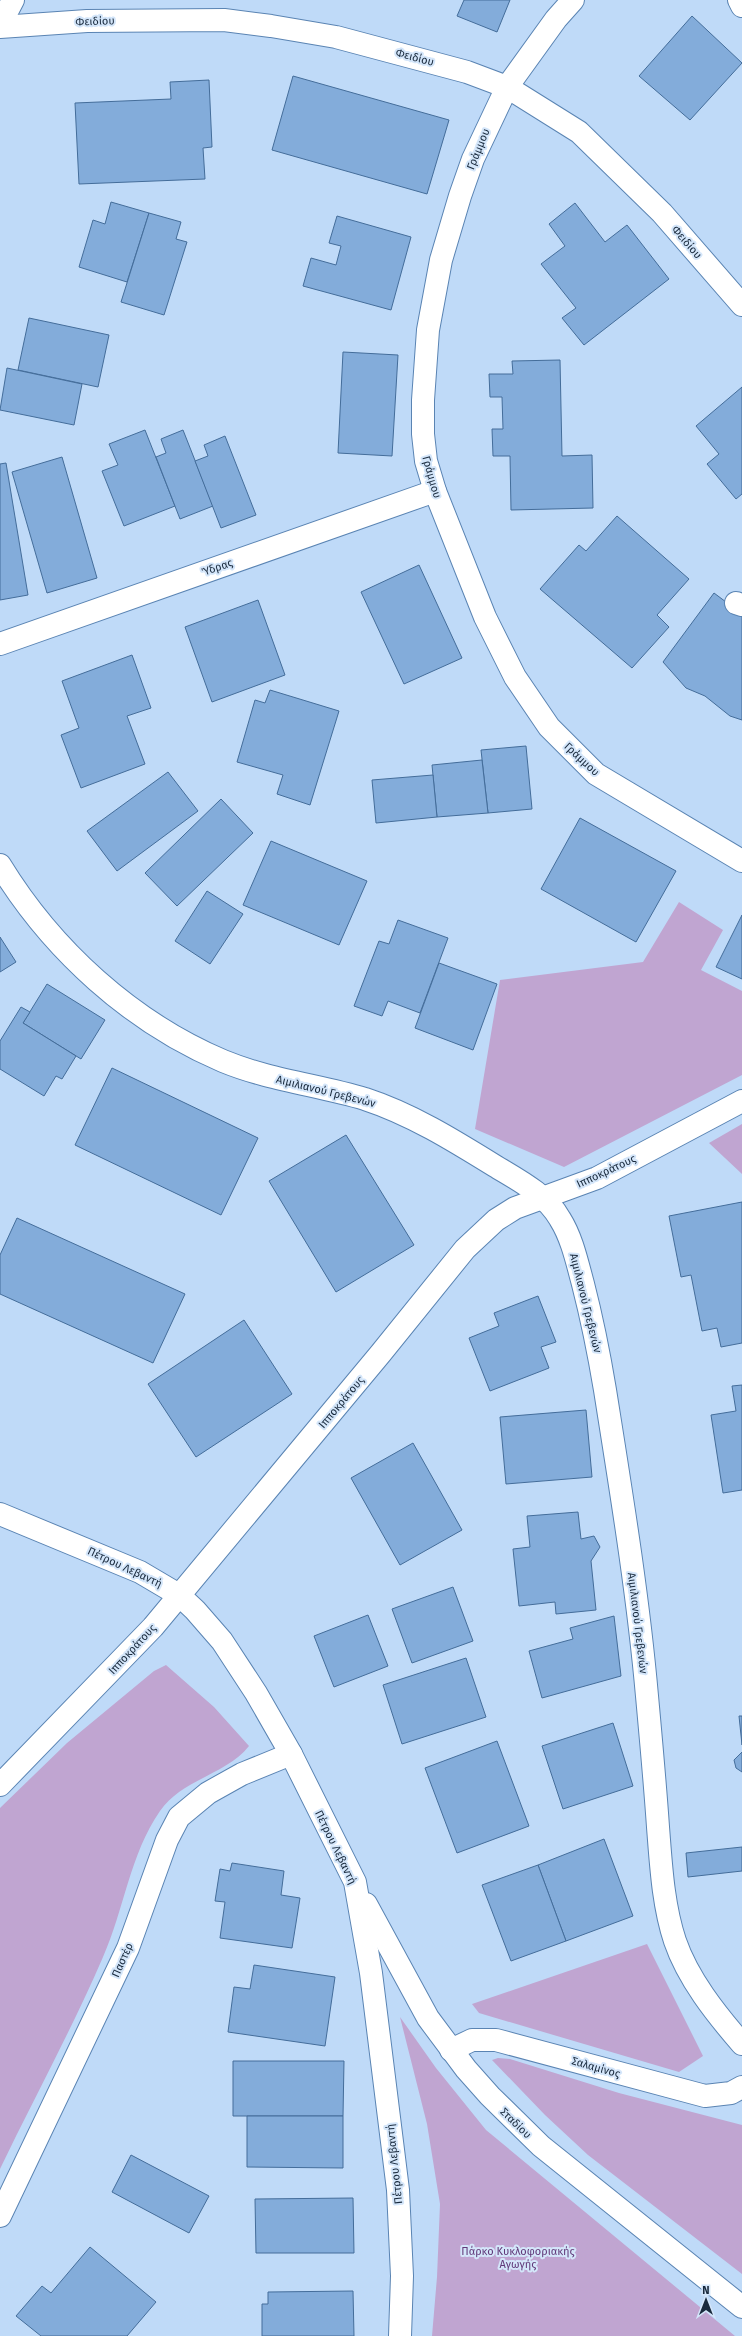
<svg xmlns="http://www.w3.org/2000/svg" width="742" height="2336" viewBox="0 0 742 2336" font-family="'Fira Sans',sans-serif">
<rect width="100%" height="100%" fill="#bfdaf8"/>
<g fill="#c0a5d1">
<path d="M679,902L723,930L701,970L742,991V1075L564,1167L475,1129L500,980L643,962Z"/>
<path d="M742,1124V1174L709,1143Z"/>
<path d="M166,1665L214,1707L249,1746C226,1775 182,1779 160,1811C130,1854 124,1910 103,1957C72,2029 34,2098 0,2169V1808L67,1743L154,1671Z"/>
<path d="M647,1944L703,2056L679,2072L479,2013L472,2004Z"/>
<path d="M400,2017L436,2068L486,2130L735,2336H432L437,2277L440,2204L427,2124Z"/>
<path d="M498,2058L510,2059L619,2093L742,2125V2274L588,2155L545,2115L492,2060Z"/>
</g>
<g fill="#83acda" stroke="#446d9a">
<path d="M464,0H510L497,32L457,16Z"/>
<path d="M692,16L742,63L690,120L639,76Z"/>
<path d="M293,76L449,120L427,194L272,150Z"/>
<path d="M209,80L212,147L203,148L205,179L79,184L75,103L171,99L170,82Z"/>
<path d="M111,202L149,213L127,282L79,267L93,220L105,224Z"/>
<path d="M575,203L605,242L627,225L669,279L584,345L562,318L576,308L541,264L565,246L549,224Z"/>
<path d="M149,213L181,222L176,239L187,242L164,315L121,302Z"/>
<path d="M337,216L411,237L391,310L303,286L311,258L336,265L341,246L329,243Z"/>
<path d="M29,318L109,335L98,387L18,370Z"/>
<path d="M343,352L398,355L392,456L338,453Z"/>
<path d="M560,360L562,456L592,455L593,508L511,510L510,456H493L492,429H503L502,397H490L489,374H513L512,361Z"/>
<path d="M7,368L82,384L74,425L0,410Z"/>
<path d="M742,387V494L736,499L707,464L719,454L696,426Z"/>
<path d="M145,430L175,506L124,526L102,471L118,465L109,444Z"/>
<path d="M183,430L213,506L180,519L156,457L166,453L161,439Z"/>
<path d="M225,436L256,515L221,528L195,461L208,456L204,445Z"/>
<path d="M62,457L97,578L47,593L12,472Z"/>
<path d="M6,463L28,595L0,600V464Z"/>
<path d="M617,516L689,579L657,615L669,627L632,668L540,589L579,545L586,551Z"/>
<path d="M419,565L462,658L404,684L361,592Z"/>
<path d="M714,593L742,614V720L730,716L705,696L686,688L663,662Z"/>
<path d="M258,600L285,675L212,702L185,627Z"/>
<path d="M132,655L151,708L127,716L145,764L81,788L61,735L79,728L62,681Z"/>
<path d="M270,690L339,711L310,805L277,794L283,775L237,762L255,700L265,703Z"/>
<path d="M526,746L532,809L488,813L481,750Z"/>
<path d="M482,760L488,813L437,817L432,765Z"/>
<path d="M168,772L198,811L117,871L87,831Z"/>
<path d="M433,775L437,817L376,823L372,780Z"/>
<path d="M221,799L253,833L177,906L145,873Z"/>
<path d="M580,818L676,871L636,942L541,889Z"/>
<path d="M271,841L367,881L339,945L243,905Z"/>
<path d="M207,891L243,914L210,964L175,941Z"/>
<path d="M742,915V979L716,967Z"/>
<path d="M398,920L448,938L420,1013L388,1001L382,1016L354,1006L379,941L389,944Z"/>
<path d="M0,937L16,962L0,972Z"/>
<path d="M439,963L497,984L473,1050L415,1028Z"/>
<path d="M47,984L105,1020L81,1059L23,1023Z"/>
<path d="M21,1007L30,1012L23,1023L76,1056L62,1079L56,1076L44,1096L0,1069V1041Z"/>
<path d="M112,1068L258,1138L221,1215L75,1145Z"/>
<path d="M346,1135L414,1245L336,1292L269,1181Z"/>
<path d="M742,1202V1343L721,1347L717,1328L702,1331L691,1275L681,1277L669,1216Z"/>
<path d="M17,1218L185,1294L153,1363L0,1294V1255Z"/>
<path d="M538,1296L556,1342L541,1347L549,1368L490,1391L469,1338L499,1326L494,1313Z"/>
<path d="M244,1320L292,1394L196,1457L148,1384Z"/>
<path d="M742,1385V1490L723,1493L711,1415L736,1411L732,1386Z"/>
<path d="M586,1410L592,1477L506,1484L500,1417Z"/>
<path d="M413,1443L462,1530L400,1565L351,1478Z"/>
<path d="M578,1512L581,1539L594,1536L600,1547L591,1561L596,1610L556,1614L555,1602L519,1606L513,1549L530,1547L527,1516Z"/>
<path d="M453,1587L473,1641L412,1663L392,1609Z"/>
<path d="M368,1615L388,1666L334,1687L314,1636Z"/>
<path d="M614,1616L621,1676L542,1698L529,1651L573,1639L570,1628Z"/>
<path d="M466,1658L486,1717L402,1744L383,1685Z"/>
<path d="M739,1716H742V1745Z"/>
<path d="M613,1723L633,1786L563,1809L542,1746Z"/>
<path d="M497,1741L529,1826L457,1853L425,1768Z"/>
<path d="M742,1752V1772L736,1768L734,1760Z"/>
<path d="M604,1839L633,1916L566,1941L538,1865Z"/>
<path d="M742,1847V1871L688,1877L686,1853Z"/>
<path d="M232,1863L284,1871L281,1895L300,1898L292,1948L220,1938L225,1902L215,1901L220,1869L230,1871Z"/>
<path d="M538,1865L566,1941L511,1961L482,1885Z"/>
<path d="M254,1965L335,1977L325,2046L228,2032L234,1987L250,1989Z"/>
<path d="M233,2061H344L343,2116H233Z"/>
<path d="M247,2116H343V2168L247,2167Z"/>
<path d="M131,2155L209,2196L189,2233L112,2192Z"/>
<path d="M353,2198L354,2253H256L255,2199Z"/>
<path d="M90,2247L156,2302L127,2336H41L16,2316L42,2286L51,2293Z"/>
<path d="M353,2291L354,2336H262V2304H268V2292Z"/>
</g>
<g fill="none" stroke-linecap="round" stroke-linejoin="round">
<g stroke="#5a84b3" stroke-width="24">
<g id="minor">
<path d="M573,0L556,19L507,87L473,159L460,196L441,260L428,330L423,400V434L426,461L435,491L485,617L515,677L549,727L596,774L742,861"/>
<path d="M739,0L742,6"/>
<path d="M0,25L13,0"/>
<path d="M0,27L87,21L224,20L271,26L336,37L467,72L507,87L579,132L662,213L742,305"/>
<path d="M736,603L742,605"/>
<path d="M0,644L435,491"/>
<path d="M0,865C52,950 131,1022 223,1061C269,1080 318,1085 365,1099C411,1114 453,1140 495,1166C518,1180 546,1194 560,1219C572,1238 577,1262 583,1284C592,1319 599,1354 605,1390C621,1491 638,1594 647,1696C651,1740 655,1783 658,1827C661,1865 663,1905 675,1941C688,1979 716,2014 742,2044"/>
<path d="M0,1514L140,1572L179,1595L195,1610L222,1641L256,1693L291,1754L355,1882L371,1973L398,2190L402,2276L400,2336"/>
<path d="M0,1785L153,1627L381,1353L465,1249L496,1220L515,1208L597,1178L742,1101"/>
<path d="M366,1904L428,2018L466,2069L490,2096L541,2146L742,2307"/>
<path d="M451,2050L472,2040H496L705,2096L731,2093L742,2087"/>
<path d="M0,2216L128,1948L167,1840L179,1817L208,1793L242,1774L291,1754"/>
</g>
</g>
<use href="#minor" stroke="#fff" stroke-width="22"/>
</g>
<g text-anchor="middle" stroke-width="4" stroke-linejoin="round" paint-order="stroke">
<g font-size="11" fill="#192a3d" stroke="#d4e6fa">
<text transform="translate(95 21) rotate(-2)" y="4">Φειδίου</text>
<text transform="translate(415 57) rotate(15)" y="4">Φειδίου</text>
<text transform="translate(478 149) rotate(-68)" y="4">Γράμμου</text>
<text transform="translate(687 242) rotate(49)" y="4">Φειδίου</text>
<text transform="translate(432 477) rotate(74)" y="4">Γράμμου</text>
<text transform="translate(217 567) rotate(-19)" y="4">Ύδρας</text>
<text transform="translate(582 759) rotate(43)" y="4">Γράμμου</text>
<text transform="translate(326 1091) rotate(14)" y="4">Αιμιλιανού Γρεβενών</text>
<text transform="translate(606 1171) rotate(-25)" y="4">Ιπποκράτους</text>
<text transform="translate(586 1303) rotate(76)" y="4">Αιμιλιανού Γρεβενών</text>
<text transform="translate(341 1402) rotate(-50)" y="4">Ιπποκράτους</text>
<text transform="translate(125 1567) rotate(25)" y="4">Πέτρου Λεβαντή</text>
<text transform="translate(638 1623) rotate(83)" y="4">Αιμιλιανού Γρεβενών</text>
<text transform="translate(132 1649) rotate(-47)" y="4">Ιπποκράτους</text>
<text transform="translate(336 1847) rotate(64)" y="4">Πέτρου Λεβαντή</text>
<text transform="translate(122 1960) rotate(-66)" y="4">Παστέρ</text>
<text transform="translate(596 2067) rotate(16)" y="4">Σαλαμίνος</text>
<text transform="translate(516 2123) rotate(44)" y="4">Σταδίου</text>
<text transform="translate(394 2164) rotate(-96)" y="4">Πέτρου Λεβαντή</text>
</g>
<g font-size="11" fill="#613878" stroke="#d4e6fa">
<text x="518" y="2255">Πάρκο Κυκλοφοριακής<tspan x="518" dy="13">Αγωγής</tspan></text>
</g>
</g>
<g transform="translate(706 2300)" stroke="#d4e6fa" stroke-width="3" paint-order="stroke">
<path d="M0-3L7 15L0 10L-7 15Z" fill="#192a3d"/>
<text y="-6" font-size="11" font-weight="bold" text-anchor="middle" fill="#192a3d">N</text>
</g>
</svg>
